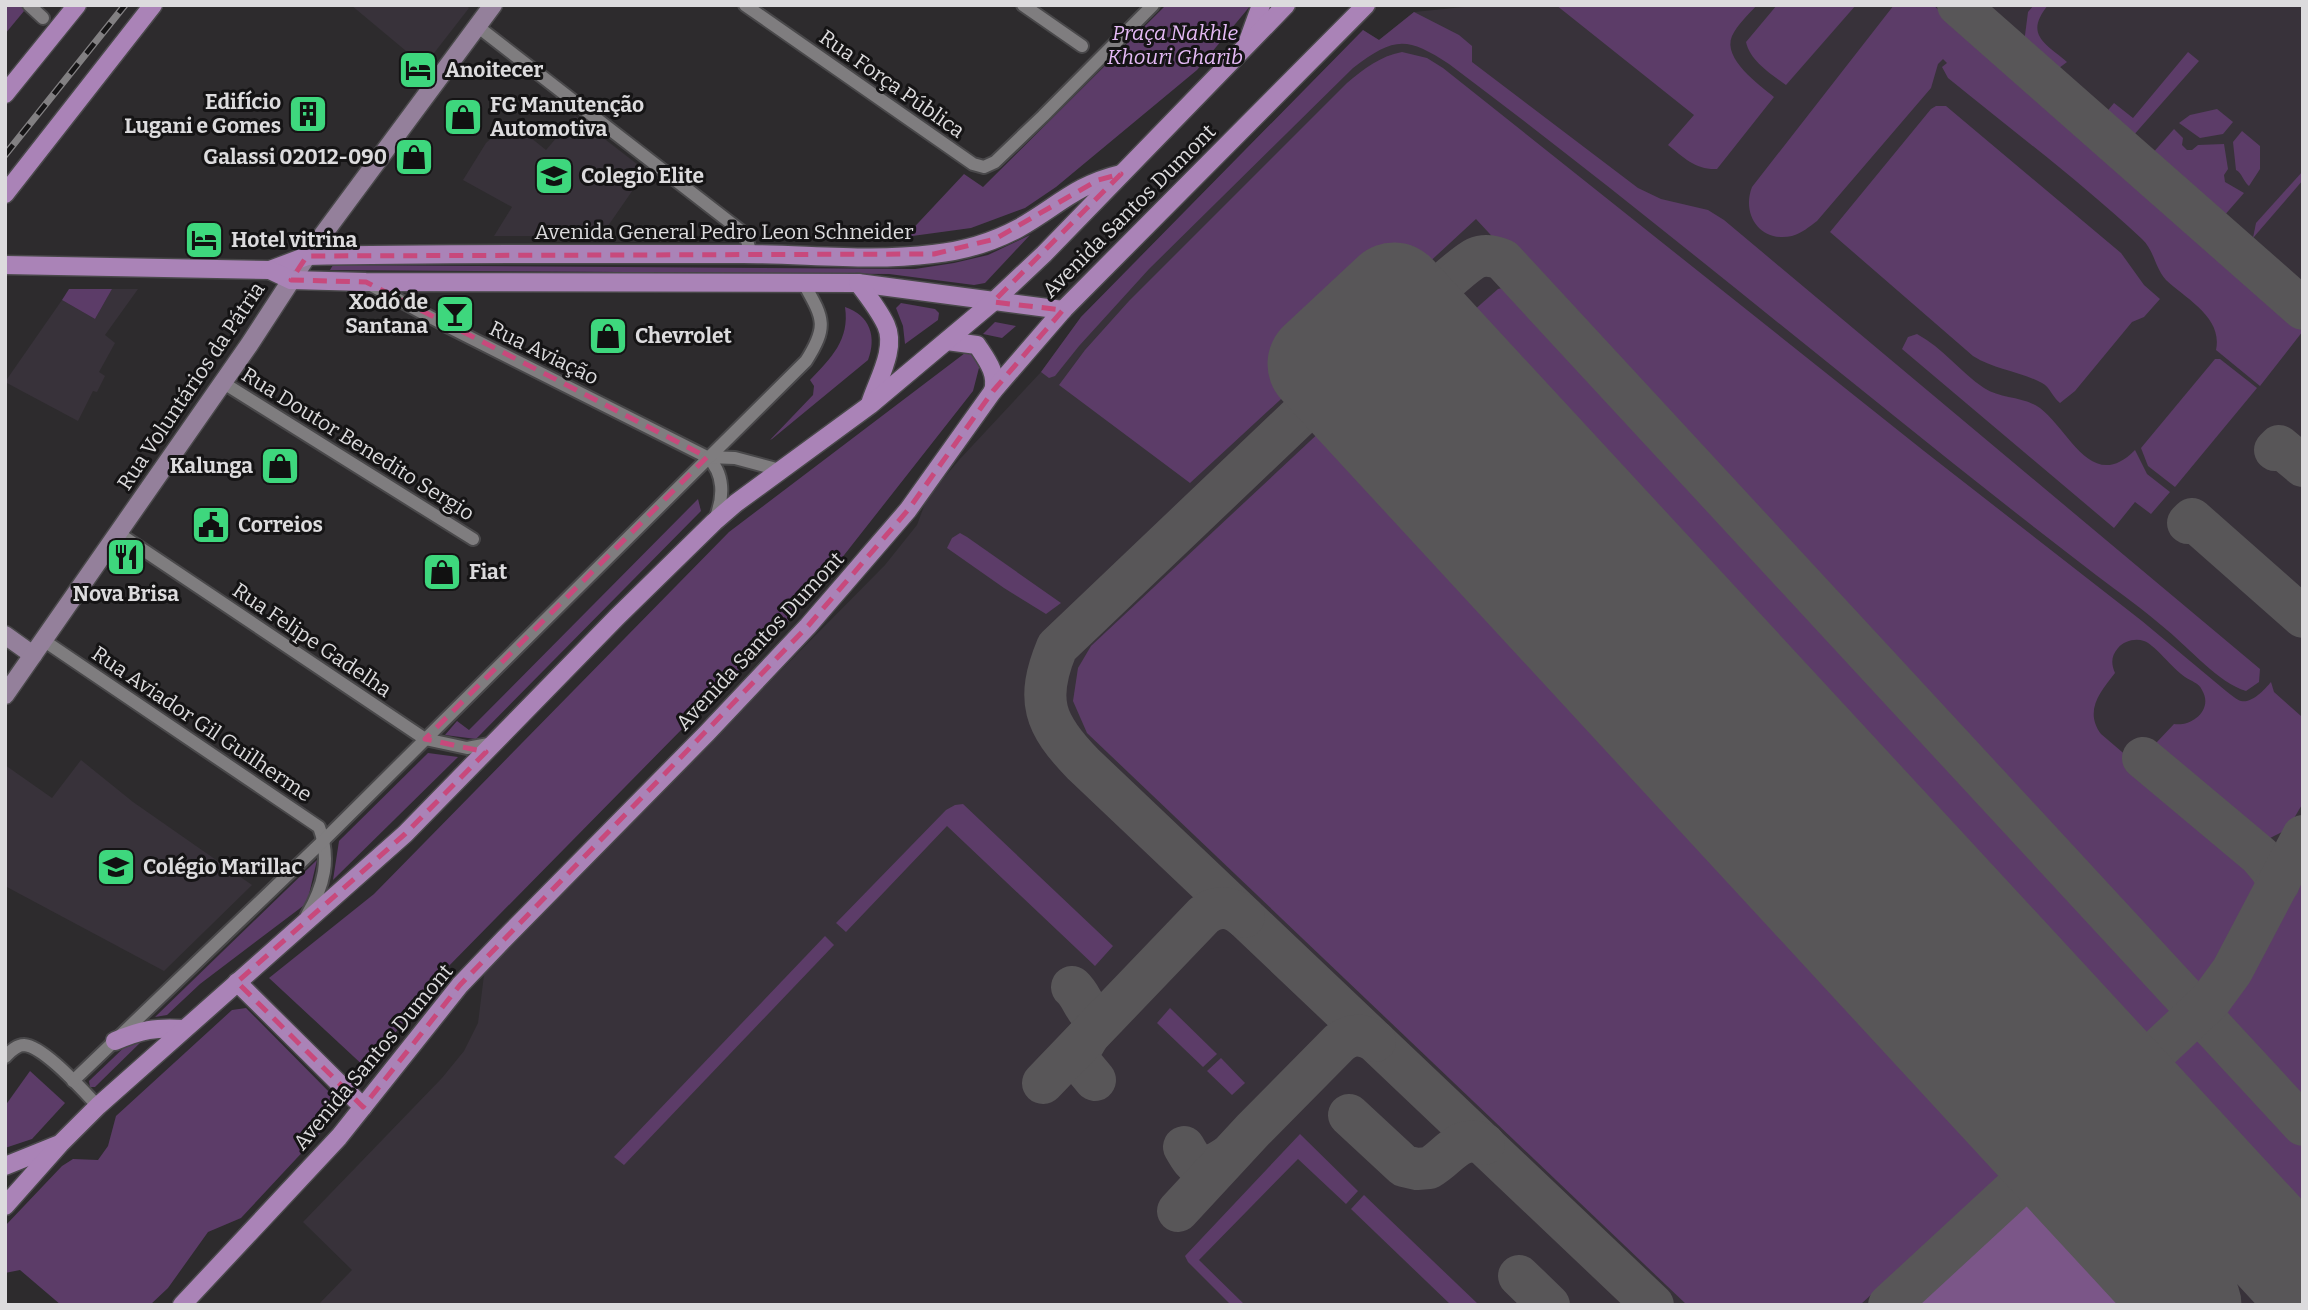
<svg xmlns="http://www.w3.org/2000/svg" width="2308" height="1310" viewBox="0 0 2308 1310" font-family="Bitter,serif">
<rect width="100%" height="100%" fill="#2d2b2d"/>
<g fill="#38323a">
<path d="M351,5H465L469,8L424,66Z"/>
<path d="M1483,5H2303V1305H318L352,1270L303,1222L442,1078L464,1051L478,1023L484,975L494,961L885,565L917,525L927,498L959,460L1041,372L1081,317L1363,30L1379,40L1414,12Z"/>
<path d="M575,116L646,171L601,236H494L512,207L463,180L486,143L510,121L546,150Z"/>
<path d="M112,289H138L105,335L115,343L99,372L105,376L97,392L93,391L78,421L5,382L62,300L95,319Z"/>
<path d="M81,760L133,802L252,885L164,971L5,886V765L52,798Z"/>
</g>
<g fill="#5c3c68">
<path d="M5,5H29L5,34Z"/>
<path d="M1166,5H1251L1197,70L1056,187L1025,208L971,228L905,237L964,174L983,187Z"/>
<path d="M1556,5H1757C1749,14 1737,25 1732,36C1722,59 1760,85 1774,97L1717,169C1696,170 1684,158 1668,145L1694,115Z"/>
<path d="M1777,5H1856L1786,85C1771,74 1750,61 1746,42Z"/>
<path d="M1894,5H1933L2303,331L2260,386L2216,350C2223,317 2186,299 2166,280C2155,268 2154,250 2142,239C2081,182 2013,131 1948,78L1942,67L1947,63L1943,59L1938,64L1931,88L1817,221C1809,227 1802,233 1792,236C1761,243 1741,215 1752,187Z"/>
<path d="M2034,5H2048C2024,35 2045,43 2067,62L2059,68L2050,66L2024,43L2028,12Z"/>
<path d="M1414,12L1459,35L1472,46V62L1638,188L1661,199L1708,210L1724,220L2260,669L2259,682L2246,691C2219,683 2189,648 2167,630C2144,610 2120,593 2096,575C1878,408 1669,229 1449,64C1406,36 1394,37 1353,68L1149,269L1079,346L1055,376L1049,378L1041,372L1081,317L1363,30L1379,40Z"/>
<path d="M1402,52L1427,58L1443,68L1924,451L2142,621L2226,691C2230,694 2237,700 2241,701C2252,704 2266,688 2271,682L2274,692L2301,716L2303,714V803L2290,825L2282,832L2270,838L2255,839L2155,755L2157,742L2174,724C2191,727 2214,710 2202,690C2199,683 2191,681 2185,677C2173,669 2154,644 2144,641C2135,638 2124,641 2118,648C2111,656 2111,664 2115,673C2100,692 2084,711 2101,734L2251,862L2261,876V884L2207,981L2196,986L2180,980L1476,219L1190,483L1059,385L1085,350L1129,301L1347,83C1364,69 1380,56 1402,52Z"/>
<path d="M2188,52L2199,61L2132,137L2105,114L2114,103L2133,118Z"/>
<path d="M1936,106H1946L2121,253L2144,285L2160,299L2144,317L2132,322L2075,391L2060,403C2053,398 2050,387 2042,383C2020,371 1995,370 1973,356L1830,232L1931,109Z"/>
<path d="M2217,109L2233,122L2223,134L2200,138L2179,123L2190,115Z"/>
<path d="M2174,129L2183,138L2182,145L2187,150H2192L2198,145L2224,144L2228,169L2224,175L2225,182L2244,193L2223,217L2151,155Z"/>
<path d="M2242,131L2260,146V169L2249,186C2243,181 2242,173 2236,170L2233,142Z"/>
<path d="M2303,171V180L2253,238L2256,223Z"/>
<path d="M1030,235L985,283L974,285L889,274L330,270L333,265L915,269L954,263L988,255Z"/>
<path d="M1510,286L1523,292L1532,300L2164,988L2173,1002C2172,1029 2140,1047 2118,1055L2090,1045L1453,357L1445,343L1447,334L1498,289Z"/>
<path d="M69,289H112L95,319L62,300Z"/>
<path d="M901,303L935,309L939,313L938,320L905,344L903,326L896,308Z"/>
<path d="M845,307C870,315 877,337 868,360L772,439L770,440L813,395L814,386L810,380C831,358 850,340 845,307Z"/>
<path d="M995,322L1016,326L1002,338L983,334Z"/>
<path d="M1917,334C1943,348 1960,372 1984,388C2001,399 2023,396 2040,408C2069,430 2092,494 2135,450L2147,474L2170,492L2151,514L2135,502L2114,528L1902,349L1908,337Z"/>
<path d="M965,353L975,354L980,364L973,391L808,601L441,974L367,1069L269,978L374,894L729,532Z"/>
<path d="M2215,359H2220L2257,388L2175,487L2148,466L2141,448Z"/>
<path d="M1347,410H1355L1368,416L1997,1096C2012,1120 2021,1139 2009,1167L1860,1305H1687L1087,733L1073,701L1078,668L1091,646L1340,413Z"/>
<path d="M698,499L701,511L476,739L445,735L457,721L469,730Z"/>
<path d="M960,533L967,537L1061,603L1046,614L1004,588L947,548L952,538Z"/>
<path d="M428,753L458,757L333,880L339,841Z"/>
<path d="M963,804L1113,946L1095,966L947,826L846,932L836,923L946,810L955,805Z"/>
<path d="M317,860L307,903L200,984L167,1015L155,1017Z"/>
<path d="M2303,869V1114L2231,1036L2223,1023L2225,1005L2258,954Z"/>
<path d="M825,936L834,945L624,1165L614,1157Z"/>
<path d="M246,1008L339,1102L341,1109L337,1115L241,1218L208,1232L168,1288L150,1305H61L20,1270L5,1273V1226L62,1166L73,1159L98,1160L108,1146L116,1116L232,1010Z"/>
<path d="M1170,1008L1217,1054L1203,1067L1157,1023Z"/>
<path d="M146,1037L95,1087H90L89,1081L133,1039Z"/>
<path d="M2199,1039L2213,1041L2303,1138V1278L2151,1111C2149,1102 2147,1092 2150,1083C2154,1072 2188,1043 2199,1039Z"/>
<path d="M1221,1058L1245,1083L1232,1095L1207,1071Z"/>
<path d="M30,1071L65,1103L32,1139L5,1148V1106Z"/>
<path d="M1300,1134L1358,1191L1346,1204L1298,1159L1199,1260L1245,1305H1231L1188,1262L1185,1256Z"/>
<path d="M1364,1195L1479,1305H1451L1351,1209Z"/>
</g>
<path fill="#7b5688" d="M2058,1190L2085,1197L2099,1207L2189,1305H1917L2031,1200L2041,1193Z"/>
<g fill="none" stroke-linecap="round" stroke-linejoin="round">
<g stroke="#585658" stroke-width="42">
<path d="M1958,5L2303,309"/>
<path d="M1423,398C1407,381 1397,358 1401,334C1403,327 1406,320 1411,315C1420,304 1465,263 1476,258C1485,254 1494,256 1503,260L2303,1125"/>
<path d="M2275,450L2279,446L2303,466"/>
<path d="M2188,523L2192,519L2303,617"/>
<path d="M1544,532L1403,384C1381,366 1359,365 1336,381L1057,647C1035,700 1044,724 1083,764L1653,1305"/>
<path d="M2143,758L2260,856L2270,868L2279,883"/>
<path d="M1072,987C1083,997 1084,1012 1098,1019L1106,1017"/>
<path d="M1090,1033L1080,1050V1062L1095,1080"/>
<path d="M2026,1054C2054,1081 2073,1109 2115,1090L2210,1001L2232,971L2303,836"/>
<path d="M1043,1083L1204,915C1218,905 1231,906 1244,917"/>
<path d="M2115,1090C2090,1133 2125,1159 2151,1189"/>
<path d="M1349,1115L1404,1166L1417,1169L1429,1168C1449,1157 1458,1134 1484,1144"/>
<path d="M1184,1147C1197,1170 1202,1173 1227,1157"/>
<path d="M1178,1211L1253,1130L1339,1043C1352,1033 1361,1034 1375,1041"/>
<path d="M1519,1276L1549,1305"/>
<path d="M1889,1305L2058,1149C2076,1114 2065,1100 2042,1073"/>
</g>
<path stroke="#585658" stroke-width="105" d="M2189,1305L1320,364L1394,295L2303,1278"/>
<g stroke="#49484a" stroke-width="16">
<g id="street">
<path d="M29,5L43,18"/>
<path d="M745,5L973,164L984,167L995,162L1043,116L1153,5"/>
<path d="M1023,5L1082,46"/>
<path d="M477,26L745,234L751,254"/>
<path d="M369,284L447,326L707,457C725,473 724,498 715,519"/>
<path d="M222,382L473,539"/>
<path d="M707,457L735,458L780,470"/>
<path d="M118,533L425,739L467,748L494,743"/>
<path d="M43,640L319,827C331,859 324,886 307,915"/>
<path d="M5,1057C10,1052 16,1045 24,1045C44,1046 84,1092 98,1106"/>
<path d="M73,1081L324,840L806,361C829,325 823,318 803,282"/>
</g>
</g>
<g stroke="#49484a" stroke-width="21">
<g id="secondary">
<path d="M5,635L33,655"/>
<path d="M5,695L249,345L307,256L493,5"/>
</g>
</g>
<g stroke="#49484a" stroke-width="21">
<g id="primary">
<path d="M1248,41L1261,5"/>
<path d="M5,94L77,5"/>
<path d="M5,194L153,5"/>
<path d="M5,265L270,270L307,256C452,253 598,254 743,254C806,254 870,262 933,254C963,251 993,242 1019,228C1058,206 1075,185 1121,174"/>
<path d="M270,270L291,280L366,282L858,283L1063,310"/>
<path d="M858,283C868,296 879,310 886,325C897,349 877,381 870,404"/>
<path d="M947,341L977,345C986,359 998,373 993,391"/>
<path d="M237,982L363,1107"/>
<path d="M115,1041C141,1030 155,1027 184,1029"/>
<path d="M5,1166L57,1145"/>
<path d="M5,1206L60,1144L98,1106L405,834L617,617L714,522L736,503L870,405L994,301L1044,254L1286,5"/>
<path d="M182,1305L339,1137L460,985L504,939L707,733L808,626L908,510L993,391L1063,310L1366,5"/>
</g>
</g>
<use href="#street" stroke="#7f7d7f" stroke-width="12"/>
<use href="#secondary" stroke="#94809b" stroke-width="18"/>
<use href="#primary" stroke="#aa83b7" stroke-width="18"/>
<g stroke="#828082" stroke-width="7">
<path id="rail" d="M5,155L125,5"/>
</g>
<use href="#rail" stroke="#151415" stroke-width="4.5" stroke-dasharray="13" stroke-linecap="butt"/>
</g>
<path fill="none" stroke="#c8497c" stroke-width="5" stroke-dasharray="14 9" stroke-linejoin="round" d="M1121,174L993,302L1063,310L993,391L908,510L808,626L460,985L363,1107L237,982L405,834L486,752L425,739L707,457L366,282L291,280L307,256L934,254L995,239L1098,180Z"/>
<defs>
<g id="hotel-square" transform="scale(2.0125)"><rect x="-9" y="-9" width="18" height="18" rx="4" fill="#3ed77d" stroke="#151415"/><path d="M-6-4.5h1.5V1H6V5H4.5V3h-9V5H-6ZM-4 0a1.8 1.8 0 1 1 3.6 0ZM.5 0V-2.5h3Q6-2.5 6 0Z" fill="#111"/></g>
<g id="building-square" transform="scale(2.0125)"><rect x="-9" y="-9" width="18" height="18" rx="4" fill="#3ed77d" stroke="#151415"/><path d="M-4-6H4V6H1V3H-1V6H-4ZM-2.5-4.3h1.7v1.8h-1.7ZM.8-4.3h1.7v1.8H.8ZM-2.5-1h1.7V.8h-1.7ZM.8-1h1.7V.8H.8Z" fill="#111"/></g>
<g id="shop-square" transform="scale(2.0125)"><rect x="-9" y="-9" width="18" height="18" rx="4" fill="#3ed77d" stroke="#151415"/><path d="M-5-2.5h2.3a2.7 3.5 0 0 1 5.4 0H5L5.5 6h-11ZM-1.5-2.5h3a1.5 2.3 0 0 0-3 0Z" fill="#111"/></g>
<g id="school-square" transform="scale(2.0125)"><rect x="-9" y="-9" width="18" height="18" rx="4" fill="#3ed77d" stroke="#151415"/><path d="M0-5L7-2L0 1L-7-2ZM-4 1L0 2.5L4 1V4Q0 6-4 4Z" fill="#111"/></g>
<g id="bar-square" transform="scale(2.0125)"><rect x="-9" y="-9" width="18" height="18" rx="4" fill="#3ed77d" stroke="#151415"/><path d="M-6-5H6L.8 .8V4.5H3.5V6h-7V4.5H-.8V.8Z" fill="#111"/></g>
<g id="civic-square" transform="scale(2.0125)"><rect x="-9" y="-9" width="18" height="18" rx="4" fill="#3ed77d" stroke="#151415"/><path d="M-.6-6.5H3V-4.5H.6V-3L4-1V1h2V6H-6V1h2V-1L-.6-3ZM-1.2 2.5V6h2.4V2.5Z" fill="#111"/></g>
<g id="restaurant-square" transform="scale(2.0125)"><rect x="-9" y="-9" width="18" height="18" rx="4" fill="#3ed77d" stroke="#151415"/><path d="M-5-6h1v4h1v-4h1v4h1v-4h1v5L-1.5 .5V6h-2V.5L-5-1ZM5-6V6H3V1.5H1.5Q1.5-4 5-6Z" fill="#111"/></g>
</defs>
<g fill-rule="evenodd">
<use href="#hotel-square" x="418" y="70"/>
<use href="#building-square" x="308" y="114"/>
<use href="#shop-square" x="463" y="117"/>
<use href="#shop-square" x="414" y="157"/>
<use href="#school-square" x="554" y="176"/>
<use href="#hotel-square" x="204" y="240"/>
<use href="#bar-square" x="455" y="314"/>
<use href="#shop-square" x="608" y="336"/>
<use href="#shop-square" x="280" y="466"/>
<use href="#civic-square" x="211" y="525"/>
<use href="#restaurant-square" x="126" y="557"/>
<use href="#shop-square" x="442" y="572"/>
<use href="#school-square" x="116" y="867"/>
</g>
<g text-anchor="middle" stroke-width="6" stroke-linejoin="round" paint-order="stroke">
<g font-size="21" font-style="italic" fill="#e5baf6" stroke="#151415">
<text x="1175" y="40">Praça Nakhle<tspan x="1175" dy="24">Khouri Gharib</tspan></text>
</g>
<g font-size="21" font-weight="bold" fill="#dcdbdd" stroke="#151415" text-anchor="start">
<text x="445" y="77">Anoitecer</text>
<text x="281" y="109" text-anchor="end">Edifício<tspan x="281" dy="24">Lugani e Gomes</tspan></text>
<text x="490" y="112">FG Manutenção<tspan x="490" dy="24">Automotiva</tspan></text>
<text x="387" y="164" text-anchor="end">Galassi 02012-090</text>
<text x="581" y="183">Colegio Elite</text>
<text x="231" y="247">Hotel vitrina</text>
<text x="428" y="309" text-anchor="end">Xodó de<tspan x="428" dy="24">Santana</tspan></text>
<text x="635" y="343">Chevrolet</text>
<text x="253" y="473" text-anchor="end">Kalunga</text>
<text x="238" y="532">Correios</text>
<text x="469" y="579">Fiat</text>
<text x="126" y="601" text-anchor="middle">Nova Brisa</text>
<text x="143" y="874">Colégio Marillac</text>
</g>
<g font-size="21" fill="#dcdbdd" stroke="#151415">
<text transform="translate(892 84) rotate(35)" y="7">Rua Força Pública</text>
<text transform="translate(1129 211) rotate(-45)" y="7">Avenida Santos Dumont</text>
<text x="724" y="239">Avenida General Pedro Leon Schneider</text>
<text transform="translate(544 353) rotate(26)" y="7">Rua Aviação</text>
<text transform="translate(191 386) rotate(-56)" y="7">Rua Voluntários da Pátria</text>
<text transform="translate(358 444) rotate(32)" y="7">Rua Doutor Benedito Sergio</text>
<text transform="translate(312 640) rotate(34)" y="7">Rua Felipe Gadelha</text>
<text transform="translate(760 641) rotate(-47)" y="7">Avenida Santos Dumont</text>
<text transform="translate(202 724) rotate(34)" y="7">Rua Aviador Gil Guilherme</text>
<text transform="translate(373 1057) rotate(-50)" y="7">Avenida Santos Dumont</text>
</g>
</g>
<rect width="2308" height="1310" fill="none" stroke="#dcdbdd" stroke-width="14"/>
</svg>
